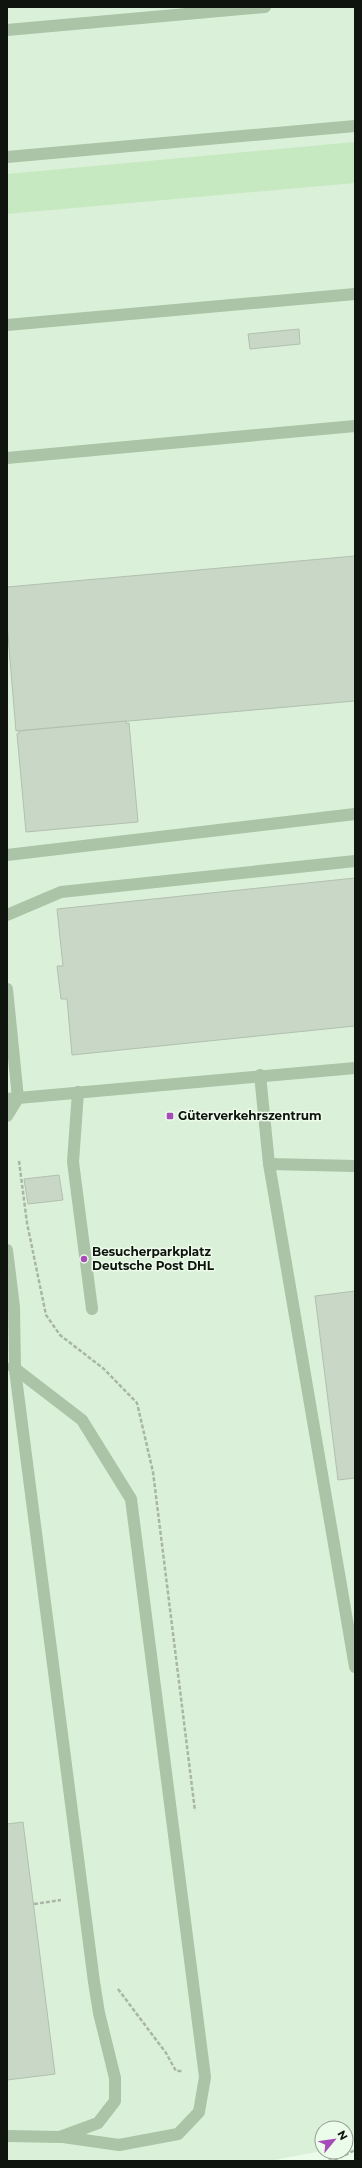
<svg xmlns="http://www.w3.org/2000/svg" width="362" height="2168" viewBox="0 0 362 2168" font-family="Montserrat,sans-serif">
<rect width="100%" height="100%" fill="#ecfcea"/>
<path fill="#dbf0d8" d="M7,7H355V2137L346,2142V2128H322V2151L269,2161H7Z"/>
<path fill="#c6e9c1" d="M355,142V183L7,214V174Z"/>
<g fill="#c8d7c6" stroke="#b1c0af">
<path d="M299,329L300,344L250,349L248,334Z"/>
<path d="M355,556V701L16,731L7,624V587Z"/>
<path d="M126,721L127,724L129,723L138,822L26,832L17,734L19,733V731Z"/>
<path d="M355,878V1026L72,1055L67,999H61L57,966H63L57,909Z"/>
<path d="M59,1175L63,1200L28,1204L24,1179Z"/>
<path d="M355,1291V1478L338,1480L315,1296Z"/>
<path d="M23,1822L55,2074L7,2080V1824Z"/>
</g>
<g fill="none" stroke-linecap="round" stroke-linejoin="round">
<g stroke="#a9b6a7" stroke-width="2.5" stroke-dasharray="4 2" stroke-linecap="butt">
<path d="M19,1161L27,1223L46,1315L60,1335L104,1369L137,1403L153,1472L195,1811"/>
<path d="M34,1904L61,1900"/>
<path d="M118,1989L166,2053L176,2071H182"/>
<path d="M328,2161L337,2159L355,2150"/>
</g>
<g stroke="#abc3a7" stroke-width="12">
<path d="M7,30L265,7"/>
<path d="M7,157L355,126"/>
<path d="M7,325L355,294"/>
<path d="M7,458L355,426"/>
<path d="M7,855L355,814"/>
<path d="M7,915L61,892L355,861"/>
<path d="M7,989L18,1098L7,1116"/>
<path d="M260,1075L269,1164L355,1667"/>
<path d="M78,1092L73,1162L92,1309"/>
<path d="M7,1099L355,1068"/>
<path d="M269,1164L355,1166"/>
<path d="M7,1250L14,1307L15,1370L94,1982L99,2013L115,2078V2101L98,2123L60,2137L7,2136"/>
<path d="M13,1367L82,1420L131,1499L205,2077L199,2112L178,2134L119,2145L63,2137"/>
</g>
</g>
<g fill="#a64bb7" stroke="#ecfcea" stroke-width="1.5">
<rect x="166" y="1112" width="8" height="8" rx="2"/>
<circle cx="84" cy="1259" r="4"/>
</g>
<g text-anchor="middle" stroke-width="3" stroke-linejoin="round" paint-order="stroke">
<g font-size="12" font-weight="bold" fill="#0f140e" stroke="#ecfcea" text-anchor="start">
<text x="178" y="1120">Güterverkehrszentrum</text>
<text x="92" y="1256">Besucherparkplatz<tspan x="92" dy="14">Deutsche Post DHL</tspan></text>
</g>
</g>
<rect width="362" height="2168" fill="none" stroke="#0f140e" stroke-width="16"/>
<g transform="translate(334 2140) rotate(61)"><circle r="19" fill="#ecfcea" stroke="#949f92"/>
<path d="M0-3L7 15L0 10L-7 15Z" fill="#a64bb7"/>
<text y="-6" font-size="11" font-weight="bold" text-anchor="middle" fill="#0f140e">N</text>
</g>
</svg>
